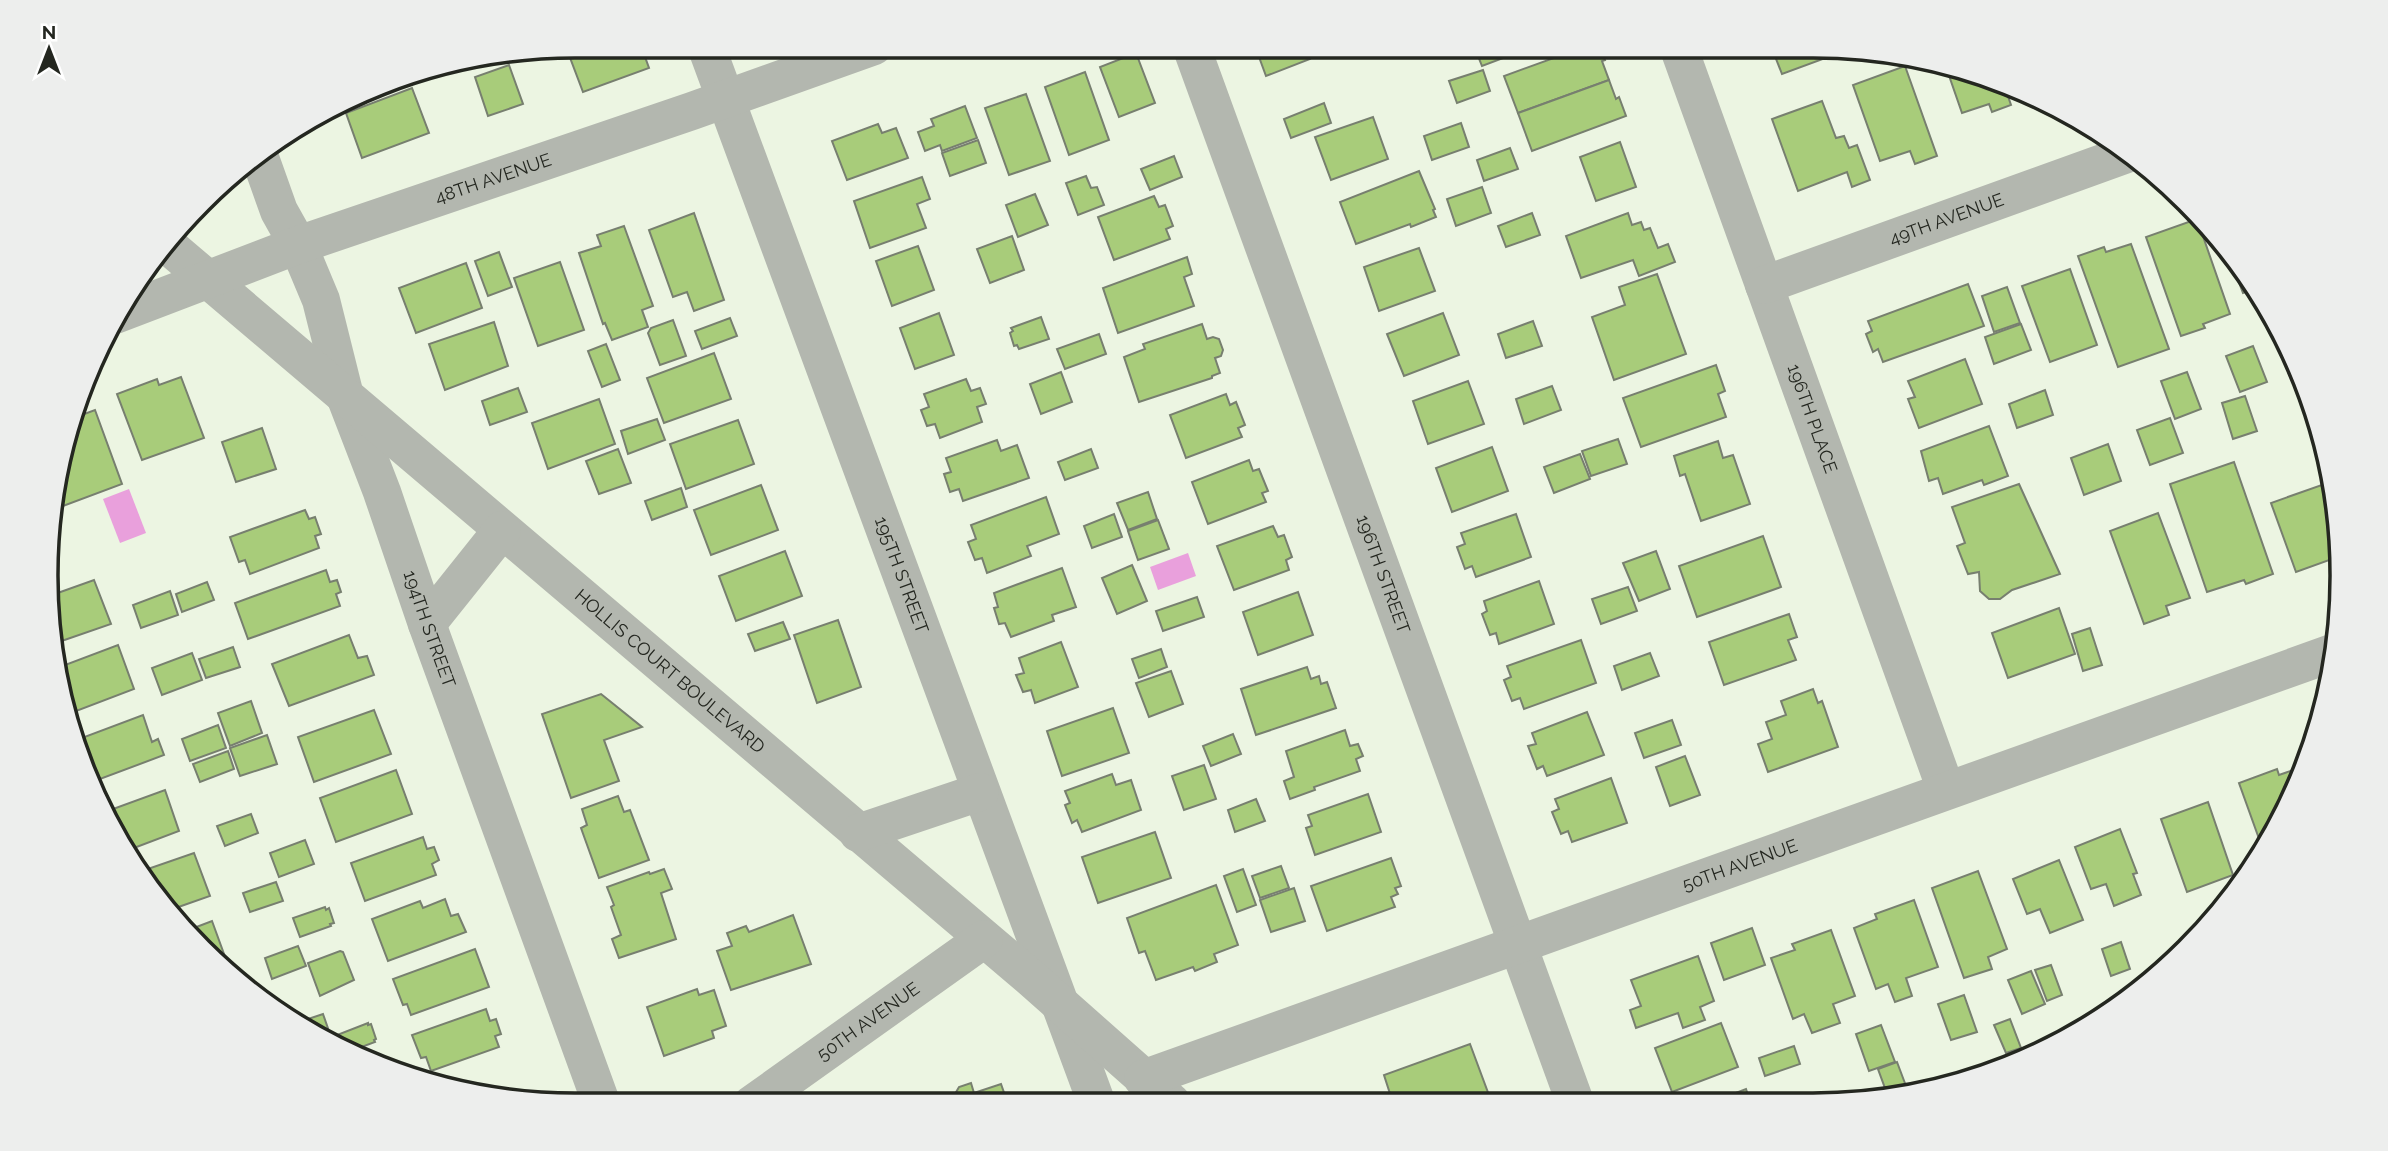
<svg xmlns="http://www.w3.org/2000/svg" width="2388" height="1151" viewBox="0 0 2388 1151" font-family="Raleway,sans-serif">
<rect width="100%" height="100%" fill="#ecf5e2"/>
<g fill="#e9a0dc">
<path d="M129,489L146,533L120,543L103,499Z"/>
<path d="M1188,553L1196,576L1158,590L1150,567Z"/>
</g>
<g fill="#a8cc7a" stroke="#777f6f" stroke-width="2">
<path d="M576,46H641L649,68L583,92L566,47Z"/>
<path d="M1255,46H1305L1310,59L1266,76Z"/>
<path d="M1474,46H1502L1506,57L1482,66Z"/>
<path d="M1587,46H1600L1605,60L1602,61L1609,80L1518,113L1504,76Z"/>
<path d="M1771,46L1827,47L1831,56L1782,74Z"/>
<path d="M1136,53L1155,103L1119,117L1100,67Z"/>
<path d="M1901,54L1916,56L1925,60L1905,67Z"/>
<path d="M1945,64L2003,82L2011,105L1992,112L1989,104L1962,113Z"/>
<path d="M509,65L523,104L488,116L475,77Z"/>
<path d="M1905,66L1937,156L1915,164L1910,151L1880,161L1853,85Z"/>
<path d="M1483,70L1490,91L1457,103L1449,81Z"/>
<path d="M1085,72L1109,140L1069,155L1045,87Z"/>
<path d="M1609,80L1616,99L1619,97L1626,116L1532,151L1518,113Z"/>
<path d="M412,88L429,133L362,158L346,113Z"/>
<path d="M1026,94L1050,161L1009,175L985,108Z"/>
<path d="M1822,101L1836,138L1844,136L1849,148L1857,145L1870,180L1852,187L1847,172L1798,191L1772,119Z"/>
<path d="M1324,103L1331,123L1291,138L1284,119Z"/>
<path d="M965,106L977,138L942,151L940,145L925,151L918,132L934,126L931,119Z"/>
<path d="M1373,117L1388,159L1331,180L1315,137Z"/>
<path d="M1461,123L1469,147L1432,160L1424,136Z"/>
<path d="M878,124L882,133L896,128L908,158L847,180L832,141Z"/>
<path d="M978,140L986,163L950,176L942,153Z"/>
<path d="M1620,142L1636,187L1596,201L1580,157Z"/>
<path d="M1510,148L1518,169L1484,181L1477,160Z"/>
<path d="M1174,156L1182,177L1150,190L1141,169Z"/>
<path d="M1419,171L1435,209L1433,210L1436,217L1411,227L1410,224L1356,244L1340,202Z"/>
<path d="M1086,176L1091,188L1097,187L1104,205L1078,215L1066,183Z"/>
<path d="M922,177L930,199L917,204L926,228L870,248L854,201Z"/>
<path d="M1482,187L1491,213L1456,226L1447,199Z"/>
<path d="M1035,194L1048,225L1018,237L1006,205Z"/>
<path d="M1154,196L1159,207L1165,205L1173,226L1166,229L1170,239L1114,260L1098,217Z"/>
<path d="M694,213L724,300L694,311L687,292L673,297L649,230Z"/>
<path d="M1532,213L1540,235L1506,247L1498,226Z"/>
<path d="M1628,213L1632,225L1641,222L1644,230L1650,228L1658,248L1668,244L1675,262L1639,276L1633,260L1581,278L1566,236Z"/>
<path d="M2197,219L2230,314L2203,324L2205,328L2181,336L2146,237Z"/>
<path d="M624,226L653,306L642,310L648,327L612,340L605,323L603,324L579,253L601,246L597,235Z"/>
<path d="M1012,236L1024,270L990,283L977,249Z"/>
<path d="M2131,244L2169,349L2118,367L2078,256L2104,247L2106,252Z"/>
<path d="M918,246L934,290L892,306L876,261Z"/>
<path d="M1419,248L1435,291L1379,311L1364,267Z"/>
<path d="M2226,248L2253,281L2257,288L2243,293Z"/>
<path d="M499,252L512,287L488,296L475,261Z"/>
<path d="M1187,257L1192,274L1184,277L1194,306L1118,333L1103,288Z"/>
<path d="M560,262L584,330L538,346L514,278Z"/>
<path d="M466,263L482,308L416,333L399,288Z"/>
<path d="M2070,269L2097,345L2050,362L2022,286Z"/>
<path d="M1657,274L1686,354L1614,380L1592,317L1625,305L1619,287Z"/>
<path d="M1968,284L1984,326L1883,362L1878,349L1873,352L1866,334L1872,331L1868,321Z"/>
<path d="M2007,287L2020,323L1994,332L1982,296Z"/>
<path d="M939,313L954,355L915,369L900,328Z"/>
<path d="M1443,313L1459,355L1404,376L1387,334Z"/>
<path d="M1041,317L1049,339L1019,349L1017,345L1014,346L1010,333L1013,331L1011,328Z"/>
<path d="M730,318L737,336L702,349L695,331Z"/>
<path d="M673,320L686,356L660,365L648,333L651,328Z"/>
<path d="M1533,321L1542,346L1506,358L1498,334Z"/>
<path d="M494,322L508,366L445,390L429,344Z"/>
<path d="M1202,324L1207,339L1213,337L1219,339L1223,350L1221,356L1215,358L1220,373L1212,376V378L1139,402L1124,357L1145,349L1143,344Z"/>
<path d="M2021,324L2031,350L1994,364L1985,337Z"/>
<path d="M1099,334L1106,354L1065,369L1057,349Z"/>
<path d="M606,344L620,380L602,387L588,351Z"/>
<path d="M2253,346L2267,382L2240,392L2226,356Z"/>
<path d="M714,353L731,399L664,423L647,378Z"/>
<path d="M1965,359L1982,404L1919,428L1908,399L1915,397L1908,381Z"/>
<path d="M1716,365L1725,391L1718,394L1726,417L1641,447L1623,398Z"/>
<path d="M1061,372L1072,402L1041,414L1030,384Z"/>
<path d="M2187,372L2201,409L2175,419L2161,381Z"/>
<path d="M181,377L204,438L142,460L117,394L157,379L159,385Z"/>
<path d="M966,379L971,391L980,388L986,404L977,407L982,422L940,438L935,424L927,426L921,410L929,407L924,394Z"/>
<path d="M1468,381L1484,424L1428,444L1413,401Z"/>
<path d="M1552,386L1561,410L1524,424L1516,399Z"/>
<path d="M518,388L527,412L490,425L482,401Z"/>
<path d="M2045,390L2053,415L2017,428L2009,404Z"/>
<path d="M1226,394L1230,405L1236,402L1245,425L1238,428L1242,437L1186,458L1170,415Z"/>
<path d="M2245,396L2257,431L2233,439L2222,403Z"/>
<path d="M599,399L615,444L548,469L532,423Z"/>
<path d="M95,410L122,484L55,509L56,472L76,417Z"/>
<path d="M2170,418L2183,453L2150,465L2137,430Z"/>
<path d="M657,419L665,440L628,454L621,431Z"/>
<path d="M738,420L754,464L686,489L670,444Z"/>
<path d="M1989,426L2008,476L1984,485L1982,480L1943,494L1938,478L1929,481L1921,451Z"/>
<path d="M262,428L276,469L236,482L222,442Z"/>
<path d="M1618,439L1627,464L1591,476L1582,451Z"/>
<path d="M997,440L1001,451L1017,445L1029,478L963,501L959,489L950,492L944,474L951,472L946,458Z"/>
<path d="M1718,441L1723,458L1733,455L1750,504L1701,521L1685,474L1680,476L1674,456Z"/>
<path d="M2108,444L2121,481L2084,495L2071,458Z"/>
<path d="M1492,447L1508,491L1452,512L1436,468Z"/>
<path d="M618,449L631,483L599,494L586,461Z"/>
<path d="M1091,449L1098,468L1065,480L1058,462Z"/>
<path d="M1580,454L1590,479L1554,493L1544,467Z"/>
<path d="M1249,460L1253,471L1259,469L1268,491L1262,493L1266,502L1208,524L1192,482Z"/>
<path d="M2234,462L2273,574L2246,584L2244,580L2207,592L2170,484Z"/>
<path d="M2333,481L2340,549L2333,552L2335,558L2296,572L2271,503Z"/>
<path d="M2019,484L2060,574L2012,590L2000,599H1989L1980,591L1979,572L1968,574L1957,546L1965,543L1952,507Z"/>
<path d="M761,485L778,530L711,555L694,510Z"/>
<path d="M681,488L687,507L652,520L645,501Z"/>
<path d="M1148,492L1157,519L1128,530L1117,503Z"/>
<path d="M1046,497L1059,534L1027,546L1031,556L987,573L982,558L975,560L968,542L976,539L971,525Z"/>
<path d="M305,510L309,519L315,517L321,534L315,536L319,548L250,574L245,560L239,562L230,537Z"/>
<path d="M2158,513L2190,598L2166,606L2169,615L2144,624L2110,531Z"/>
<path d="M1114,514L1122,537L1092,548L1084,526Z"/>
<path d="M1516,514L1531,557L1476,577L1472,566L1465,569L1457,547L1465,544L1461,533Z"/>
<path d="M1158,520L1169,549L1138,560L1128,531Z"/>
<path d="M1273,526L1278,537L1284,535L1292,557L1286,560L1289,570L1234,590L1217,546Z"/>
<path d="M1763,536L1781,587L1697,617L1679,566Z"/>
<path d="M785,551L802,596L736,621L719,576Z"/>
<path d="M1656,551L1670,589L1639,601L1623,563Z"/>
<path d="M1132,565L1147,601L1117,614L1102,578Z"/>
<path d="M1062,568L1076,607L1052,615L1054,621L1011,637L1005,623L999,624L994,608L998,607L994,593Z"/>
<path d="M326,570L330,582L337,580L341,592L336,594L340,606L248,639L235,603Z"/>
<path d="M94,580L111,624L50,645L52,595Z"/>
<path d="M1539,581L1554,624L1499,644L1496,633L1490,635L1482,614L1487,611L1484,601Z"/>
<path d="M207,582L214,600L182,612L176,594Z"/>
<path d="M1628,587L1637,611L1601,624L1592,599Z"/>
<path d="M170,591L178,615L141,628L133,605Z"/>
<path d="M1298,592L1313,635L1258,655L1243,612Z"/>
<path d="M1197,597L1204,617L1163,631L1156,611Z"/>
<path d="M2059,608L2075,654L2008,678L1992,633Z"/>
<path d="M1789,614L1797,637L1788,640L1796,660L1724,685L1709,642Z"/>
<path d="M838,620L861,687L817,703L794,635Z"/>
<path d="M783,622L790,639L755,651L748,634Z"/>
<path d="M2090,628L2102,665L2083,671L2072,634Z"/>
<path d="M349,635L358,658L367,656L374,675L289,706L272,664Z"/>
<path d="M1581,640L1596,683L1524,709L1520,698L1512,701L1504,680L1511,677L1507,666Z"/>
<path d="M1061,642L1078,687L1035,703L1031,690L1023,692L1016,675L1024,673L1019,658Z"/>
<path d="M118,645L134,689L71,713L57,668Z"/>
<path d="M233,647L240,667L206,678L199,659Z"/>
<path d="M1161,649L1167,667L1139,678L1132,659Z"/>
<path d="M192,653L202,680L162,695L152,668Z"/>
<path d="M1650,653L1659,676L1622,690L1614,666Z"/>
<path d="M1307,667L1311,679L1319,676L1321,684L1327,682L1336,708L1256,735L1241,689Z"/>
<path d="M1171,671L1183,704L1149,717L1136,683Z"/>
<path d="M1813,689L1818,703L1822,701L1838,747L1768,772L1758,744L1772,739L1766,722L1786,715L1781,701Z"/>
<path d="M601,694L642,727L604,740L619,781L571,798L542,714Z"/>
<path d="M251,701L262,733L230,746L218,713Z"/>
<path d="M1113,708L1129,753L1062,776L1047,731Z"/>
<path d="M374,710L391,754L314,782L298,737Z"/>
<path d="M1587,712L1604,755L1547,776L1543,766L1537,769L1528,746L1536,744L1532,733Z"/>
<path d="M143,715L152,742L158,739L164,755L92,782L79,739Z"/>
<path d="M1672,720L1681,745L1644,758L1635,733Z"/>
<path d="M218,725L226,748L190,761L182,739Z"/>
<path d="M1345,730L1350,746L1358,744L1363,756L1356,759L1360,771L1314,787L1315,790L1290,799L1284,781L1294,777L1286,751Z"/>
<path d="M1233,734L1241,754L1211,766L1203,746Z"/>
<path d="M267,735L277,764L240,776L230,748Z"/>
<path d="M228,751L234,769L200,782L193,764Z"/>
<path d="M1685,756L1700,795L1670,806L1656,767Z"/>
<path d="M1204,765L1216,799L1184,810L1172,776Z"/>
<path d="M2302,767L2304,772L2302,779L2262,847L2239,783L2277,769L2279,775Z"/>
<path d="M396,770L412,814L336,842L320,798Z"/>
<path d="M1112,774L1116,785L1131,780L1141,810L1082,832L1077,820L1072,823L1065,805L1070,803L1065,791Z"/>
<path d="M1611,778L1627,823L1572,842L1568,831L1561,834L1552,812L1559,809L1555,799Z"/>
<path d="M165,790L179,831L126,851L102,813Z"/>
<path d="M1368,794L1381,832L1315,855L1306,828L1312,826L1308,815Z"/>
<path d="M618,796L624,812L630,810L649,860L599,878L581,828L587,825L582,809Z"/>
<path d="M1256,799L1265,821L1235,832L1228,810Z"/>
<path d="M2208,802L2233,875L2187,892L2161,819Z"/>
<path d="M251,814L258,833L225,846L217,826Z"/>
<path d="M2120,829L2137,873L2133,874L2141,895L2114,906L2106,884L2091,889L2075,847Z"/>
<path d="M1155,832L1171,878L1098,903L1082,857Z"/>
<path d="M423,837L427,849L434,847L439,860L432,864L436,875L365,901L351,863Z"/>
<path d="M305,840L314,864L279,877L270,853Z"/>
<path d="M194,853L210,896L167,911L155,898L139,872Z"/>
<path d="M1391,858L1401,886L1395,888L1398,894L1391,897L1395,907L1327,931L1311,886Z"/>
<path d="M2059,860L2083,920L2050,933L2040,909L2027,914L2013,879Z"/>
<path d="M1281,866L1289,888L1260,898L1252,876Z"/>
<path d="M664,869L672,889L661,893L676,939L619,958L612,939L621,935L611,907L614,905L607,887L649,872L650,874Z"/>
<path d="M1243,869L1256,905L1237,912L1224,876Z"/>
<path d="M1978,871L2007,949L1988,957L1992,969L1964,978L1932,888Z"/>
<path d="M276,882L283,901L250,912L243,893Z"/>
<path d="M1216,885L1238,945L1214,954L1217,962L1195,971L1193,967L1156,980L1145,951L1139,953L1127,918Z"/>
<path d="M1294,888L1305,921L1271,932L1260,900Z"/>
<path d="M445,899L451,916L458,914L466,932L388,961L372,919L420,901L423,908Z"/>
<path d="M1914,900L1938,967L1906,978L1912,996L1895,1002L1888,984L1876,989L1854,928L1877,919L1875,914Z"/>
<path d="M325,907L326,910L329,908L334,923L330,924L331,926L300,937L293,918Z"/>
<path d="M793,915L811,964L731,990L717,951L732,946L727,933L746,926L749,932Z"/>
<path d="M212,921L228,965L220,968L186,931Z"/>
<path d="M1752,928L1765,965L1724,980L1711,943Z"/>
<path d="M1831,930L1855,996L1833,1004L1840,1023L1812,1033L1804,1014L1793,1019L1771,958L1795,950L1792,944Z"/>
<path d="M2121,942L2130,969L2111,976L2102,949Z"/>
<path d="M298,946L306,966L272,979L265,958Z"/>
<path d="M475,949L489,987L411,1015L407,1004L403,1005L393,979Z"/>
<path d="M340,951L343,952L354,980L320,996L308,963Z"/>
<path d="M1698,956L1714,1001L1700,1007L1705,1020L1683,1028L1678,1013L1636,1028L1630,1010L1641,1006L1631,980Z"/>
<path d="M2051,965L2062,995L2047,1001L2035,970Z"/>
<path d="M2031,971L2045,1004L2022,1014L2008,980Z"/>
<path d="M697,989L699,995L714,990L726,1026L712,1031L714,1038L664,1056L647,1007Z"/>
<path d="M1964,995L1977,1032L1951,1040L1938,1004Z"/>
<path d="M486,1009L490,1021L496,1019L501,1034L495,1036L499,1047L431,1071L426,1057L421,1058L412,1035Z"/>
<path d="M323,1014L332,1040L302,1021Z"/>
<path d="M2010,1019L2021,1048L2006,1053L1994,1025Z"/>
<path d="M368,1023V1025L371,1024L376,1039L374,1040L375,1042L351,1051L341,1045L337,1035Z"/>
<path d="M1721,1023L1738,1067L1672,1092L1655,1048Z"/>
<path d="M1881,1025L1895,1062L1869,1071L1856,1034Z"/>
<path d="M1470,1044L1490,1098L1478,1102L1393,1103L1384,1075Z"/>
<path d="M1794,1046L1800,1064L1765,1076L1759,1058Z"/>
<path d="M1897,1062L1909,1094L1889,1099L1878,1069Z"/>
<path d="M971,1083L974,1093L1001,1084L1008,1104H943L956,1099L955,1094L959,1087Z"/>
<path d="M1746,1089L1750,1101L1712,1102Z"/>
</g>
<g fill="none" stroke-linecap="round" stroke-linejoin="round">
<g stroke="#b3b7af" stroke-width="38">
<path id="s1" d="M706,46L1097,1104"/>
<path id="s2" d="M1191,46L1575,1102"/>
<path id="s3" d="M1678,46L1946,790"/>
<path id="s4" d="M258,152L279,211L298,245L321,300L345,396L382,492L427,624L602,1105"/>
<path id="s5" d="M165,243L1032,979L1172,1103"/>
<path id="s6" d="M1764,285L2130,153"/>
<path id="s7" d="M115,315L298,245L692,111L874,46"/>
<path d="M427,624L502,530"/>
<path d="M858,833L980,792"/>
<path id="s8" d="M1143,1079L2335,652"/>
<path id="s9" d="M751,1105L984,939"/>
</g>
</g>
<g text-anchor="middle" stroke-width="5" stroke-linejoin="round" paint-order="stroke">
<g font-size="18" fill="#242720" stroke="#fff">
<text dy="6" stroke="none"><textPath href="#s7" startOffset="402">48TH AVENUE</textPath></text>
<text dy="6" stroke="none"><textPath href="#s6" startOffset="194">49TH AVENUE</textPath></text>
<text dy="6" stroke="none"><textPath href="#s3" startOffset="396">196TH PLACE</textPath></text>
<text dy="6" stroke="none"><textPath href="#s2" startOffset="562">196TH STREET</textPath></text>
<text dy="6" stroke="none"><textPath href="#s1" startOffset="564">195TH STREET</textPath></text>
<text dy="6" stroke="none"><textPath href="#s4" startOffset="508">194TH STREET</textPath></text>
<text dy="6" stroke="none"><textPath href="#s5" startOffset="662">HOLLIS COURT BOULEVARD</textPath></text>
<text dy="6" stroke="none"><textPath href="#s8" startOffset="634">50TH AVENUE</textPath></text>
<text dy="6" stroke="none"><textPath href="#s9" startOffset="144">50TH AVENUE</textPath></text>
</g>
</g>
<path d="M0 0H2388V1151H0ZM575 58H1813A517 517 0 0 1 2330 575V576A517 517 0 0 1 1813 1093H575A517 517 0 0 1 58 576V575A517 517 0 0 1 575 58Z" fill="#edeeed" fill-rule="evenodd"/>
<path fill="none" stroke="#242720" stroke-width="3.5" d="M575 58H1813A517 517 0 0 1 2330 575V576A517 517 0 0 1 1813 1093H575A517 517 0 0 1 58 576V575A517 517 0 0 1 575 58Z"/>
<g transform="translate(49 49)" stroke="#ffffff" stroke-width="5" paint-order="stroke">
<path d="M0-5L12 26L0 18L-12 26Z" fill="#242720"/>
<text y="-10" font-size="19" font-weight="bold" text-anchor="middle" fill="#242720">N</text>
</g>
</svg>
